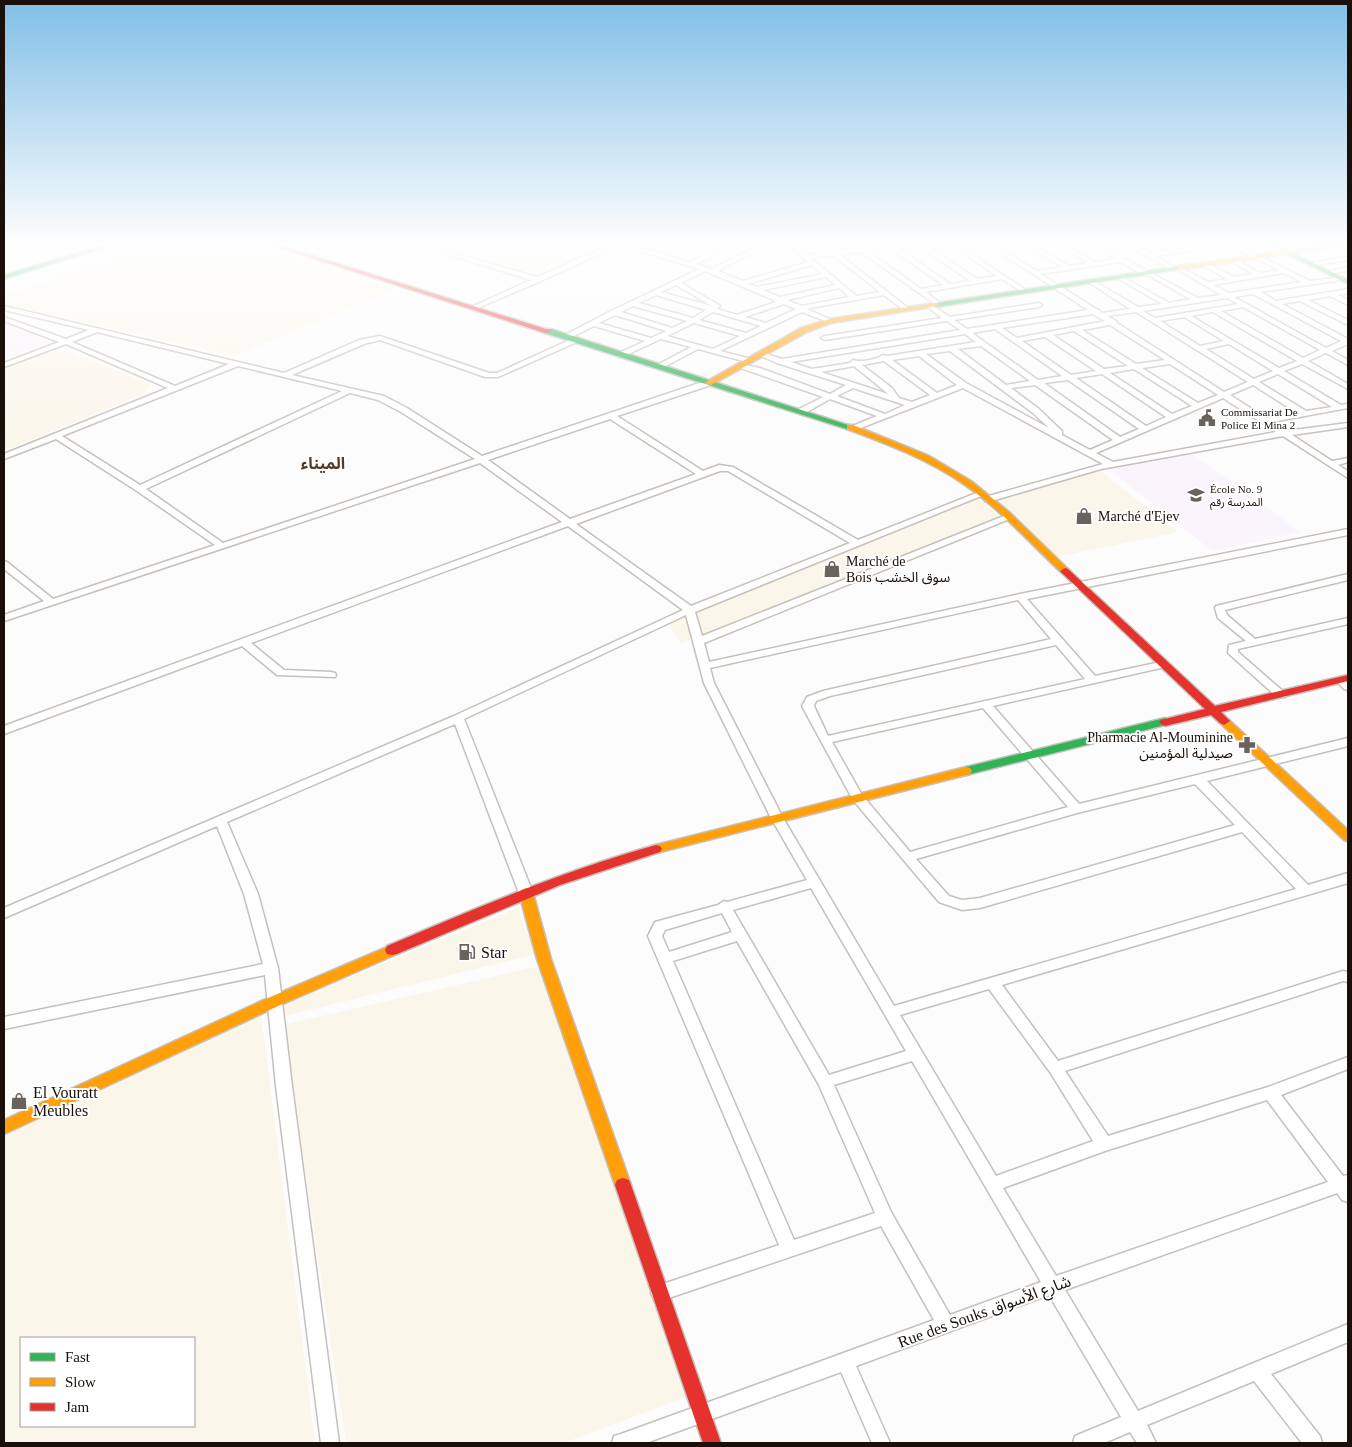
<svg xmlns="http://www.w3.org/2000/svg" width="1352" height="1447" viewBox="0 0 1352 1447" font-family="'Times New Roman','Noto Sans Arabic',serif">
<rect width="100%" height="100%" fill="#fcfcfc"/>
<g fill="#fbf6ea" fill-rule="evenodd">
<path d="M160,242H241L394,290L233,356L4,304V296Z"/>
<path d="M424,242H584L600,246L535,274Z"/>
<path d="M48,352H70L151,384L145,393L4,451V368Z"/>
<path d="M1099,470L1178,532L1056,557L994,500Z"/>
<path d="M979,497L999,516L681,643L667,622Z"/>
<path d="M518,908L535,954L281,1017L279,1006Z"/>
<path d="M540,966L686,1397L564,1443H346L283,1025Z"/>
<path d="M261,1015L315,1443H4V1132ZM21,1338H194V1426H21Z"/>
</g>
<g fill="#faf4fd">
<path d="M4,322L57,340L4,359Z"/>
<path d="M1190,453L1221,475L1300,532L1212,551L1109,469Z"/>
</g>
<path fill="#e9e4e0" d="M472,943L477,957L461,961L456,948Z"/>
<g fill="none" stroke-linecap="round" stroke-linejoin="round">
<g stroke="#c6c0bc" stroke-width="3">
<g id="street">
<path d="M408,242H416L537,277L616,242H624L689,262C711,252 739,236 763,243L762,248L718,271L743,281L808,262L785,242H791L807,255L829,252L817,242H823L836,251L857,248L849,242H856L864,248L886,244L889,242L893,244L921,242L977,279L997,276L946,242H953L1029,292L1024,293L1002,279L926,292L941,304V306L939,307L861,252L840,255L908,308V310H904L884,295L810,308L807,309L834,321L828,322L802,312L720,351L751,359V363L698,349L660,369L656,367L657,365L691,347L661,339L622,357H619V353L645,341L594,326L568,339L561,337L611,311L699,269L619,245L541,281L473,310L470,308L471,307L531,280ZM754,242L757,246L712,269L696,264L728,249ZM916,244L970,281L950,284L897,247ZM890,248L943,285L921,289L868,251ZM833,255L880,292L856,296L811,258ZM812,265L822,274L757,287L748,284ZM705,271L774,300L776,302L737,315L717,309L720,306L719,305L681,283ZM826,277L835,285L780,297L763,290ZM676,285L712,306L661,292ZM839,288L849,297L802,306L787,300ZM656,295L706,310L693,318L639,303ZM784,304L796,309L766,323L745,317ZM633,306L687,321L672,328L621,312ZM713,312L761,326L746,333L699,320ZM615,315L666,331L651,338L599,323ZM694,323L740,336L713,349L667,336Z"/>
<path d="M984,242H1013L1010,244L996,245L1036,271L1062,267L1022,242H1029L1069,266L1088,263L1054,242H1061L1095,262L1115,259L1086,242H1093L1198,298L1221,295L1177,269L1172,270L1122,242H1129L1150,253L1172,250L1159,242H1166L1180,249L1232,242L1310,281L1343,277V279L1341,280L1261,292L1276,301L1348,289V293L1338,295L1348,300V305L1330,296L1308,300L1348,320V325L1300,301L1282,304L1348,339V344L1332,351L1348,360V365L1326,353L1308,361L1348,384V389L1302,364L1284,371L1341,405L1348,404V408L1272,422L1286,431L1348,423V427L1292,435L1332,461L1348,458V462L1338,465L1348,471V478L1283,436L1101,469L988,502L985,501V497L1103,464L963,388L853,431L849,429L850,427L877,416L830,399L805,413H799V409L823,397L735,366L739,364L760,368L830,394L846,385L777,363L757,354L761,352L782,359L960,330L947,321L825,340L821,338L825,336L942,318L928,307V305L930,304L950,317L1039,303L1042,305L1039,307L954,320L967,329L1088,310ZM1231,246L1279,270L1260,273L1233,258L1231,259V261L1253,274L1235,277L1206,263L1204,264V266L1227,279L1208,282L1182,268L1177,269L1155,256ZM1120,262L1144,275H1148L1190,299L1169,303L1123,277H1119V279L1162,304L1138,307L1094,281H1090V283L1130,309L1102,313L1099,310L1096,309L1041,274ZM1284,273L1302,282L1229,293L1213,285ZM1253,294L1341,341L1326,348L1234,297ZM1227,298L1238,304L1155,318L1143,311ZM1243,307L1320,350L1303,358L1221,311ZM1136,312L1248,382L1224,392L1117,323L1116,321L1107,316ZM1213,312L1297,361L1279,368L1191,316ZM1093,314L1105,321L1017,338L1002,328ZM1184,317L1224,341L1200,346L1160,321ZM1110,325L1165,360L1136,364L1082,330ZM995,329L1062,376L1038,380L972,333ZM1074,331L1128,366L1104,369L1053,335ZM965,334L976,342L887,356L883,355C877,359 862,363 853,360L850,363L812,369L791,362ZM1045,337L1096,371L1071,375L1022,341ZM1229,344L1273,371L1254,379L1206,349ZM981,346L1030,381L1006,385L958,349ZM950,351L1033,413L1049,428L966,383L926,354ZM919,356L957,385L937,393L892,360ZM884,361L930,395L912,402L899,398L892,388L862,365ZM1170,364L1218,395L1198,403L1142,368ZM854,366L886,392L888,394L821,372ZM1134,369L1192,406L1172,414L1110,373ZM1102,374L1166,417L1146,426L1076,378ZM1278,374L1332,407L1306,411L1259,382ZM1068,380L1139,429L1120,437L1044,383ZM1035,385L1113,440L1090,450L1062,435V431L1039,409L1011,388ZM1253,385L1297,413L1266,418L1230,395ZM853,388L905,405L885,414L837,396ZM1223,398L1276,432L1113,462L1096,453Z"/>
<path d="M1318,242H1325L1333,246L1328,247Z"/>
<path d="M1348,256V260L1311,266L1308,264Z"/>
<path d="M1348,267V271L1329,274L1326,272Z"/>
<path d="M4,306L284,373L359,340L380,336L489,373H497L574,338H577V342L498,377H485L380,340L364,344L292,375L384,396L407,408L482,456L705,381H711V385L617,416L703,471L719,465L733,467L858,540L979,492H985L986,494L695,612L702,636L1004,516L1007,515L1012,518L704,643L709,662L1020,594L1348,529V535L1027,599L1095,676L1165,661L1170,664L1165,667L993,706L1079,804L1348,738V746L1207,781L1308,885L1348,873V883L1002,985L1058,1061L1343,971L1348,972V982L1343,981L1065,1071L1108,1136L1268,1087L1348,1057V1069L1281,1095L1343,1176L1348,1175V1202L1342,1200L1337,1193L1065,1290L1138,1411L1348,1324V1342L1271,1374L1320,1436L1322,1443H1302L1254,1381L1147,1425L1156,1443H1137L1130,1432L1104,1443H1073L1075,1436L1121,1417L1049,1295L856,1366L890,1443H872L841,1372L646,1443H612L614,1436L621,1434L934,1320L881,1226L660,1301L654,1299L651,1293L654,1287L660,1285L779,1245L648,936L655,922L718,905L724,901L727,902L807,880L771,818L704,683L686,615L464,719L533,893L531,896H521L519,893L455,724L227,822L258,894L278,968L292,1086L339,1443H321L276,1086L265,975L4,1029V1017L263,964L244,894L217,826L4,918V908L454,716L683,610L568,526L251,643L284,670L331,672L335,673L336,675L335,677L277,675L242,646L4,734V726L562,522L480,463L4,621V615L44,601L4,569V561L7,562L53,599L215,545L137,491L56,439L4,459V454L168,388L66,344L4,367V363L59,342L4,321V317L66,339L89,330L4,310ZM97,332L229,364L175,386L72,342ZM238,366L342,391L140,485L62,436ZM350,393L378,400L401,412L475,459L223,543L146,489ZM610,419L696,474L570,519L488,460ZM720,471H728L850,543L691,606L576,524ZM1018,600L1051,639L823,691L807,697L802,706L853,800L939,902L962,910L980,908L1242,832L1296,889L894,1006L783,818L714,683L710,668ZM1056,645L1085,679L828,736L814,706L816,701L830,696ZM983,708L1068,807L910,852L862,795L832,742ZM1195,784L1235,825L980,898L962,900L949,896L916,859L1077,813ZM811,888L906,1051L829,1075L733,910ZM722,913L732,932L669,952L662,936L665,930ZM737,941L819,1085L875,1213L794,1240L673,961ZM989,989L1050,1072L1093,1141L996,1176L900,1015ZM912,1061L1041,1282L950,1315L891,1212L834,1085ZM1267,1100L1328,1182L1056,1276L1003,1188L1105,1151Z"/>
<path d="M1348,574V580L1225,610L1227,615L1255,639L1348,618V624L1238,649V652L1285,693L1286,695L1285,697H1277L1228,653L1229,645L1246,641L1218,618L1215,608L1216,606Z"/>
<path d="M1340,677L1348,682V690L1344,689L1335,680Z"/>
</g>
</g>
<g stroke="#c6c0bc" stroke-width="3">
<g id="fast">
<path d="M113,242H121L4,279V275Z"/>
<path d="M1263,242H1270L1348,280V284Z"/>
<path d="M1180,266L1183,268L1182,269L936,307L933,305L936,303Z"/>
<path d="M545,329H551L854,427L847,429L545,333Z"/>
<path d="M1165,718L1171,722L1169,724L966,775L960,771L966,767Z"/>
</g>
</g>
<g stroke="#c6c0bc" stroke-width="3">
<g id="slow">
<path d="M1348,242V245L1180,270L1177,268L1180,266Z"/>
<path d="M936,303L938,304V306L831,323L807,332L711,385L704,383L801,328L830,319Z"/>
<path d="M847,425H853L929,456L971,481L1009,512L1070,571L1065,574L1062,573C1030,543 1001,510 965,485C929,460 888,444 847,429Z"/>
<path d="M1224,717L1228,719L1348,830V841L1344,840L1220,723L1218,721L1220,719Z"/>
<path d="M966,767L970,768L972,771L970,774L656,853L652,852L650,849L652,846L656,845Z"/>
<path d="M526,888L531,890L533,893L551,959L631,1185L629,1190L623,1192L617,1190L615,1185L537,959L519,893L521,890Z"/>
<path d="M392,945L397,946L399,950L397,954L278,1006L4,1134V1120L268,998Z"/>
</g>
</g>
<g stroke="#c6c0bc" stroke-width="3">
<g id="jam">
<path d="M262,242H270L552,331L545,333Z"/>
<path d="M1065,568L1068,569L1215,706L1348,675V681L1221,712L1230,721L1224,725L1220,723L1211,715L1165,726L1161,724L1159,722L1161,720L1205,709L1062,573L1060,571Z"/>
<path d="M656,845L660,846L662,849L660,852L560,885L397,954L392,955L387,954L385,950L387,946C476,908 563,871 656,845Z"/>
<path d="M623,1178L629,1180L631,1185L721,1443H703L615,1185L617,1180Z"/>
</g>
</g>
<use href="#street" fill="#fff" fill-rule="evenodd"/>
<use href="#fast" fill="#30b455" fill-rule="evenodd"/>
<use href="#slow" fill="#ff9f0a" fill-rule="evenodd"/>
<use href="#jam" fill="#e5322d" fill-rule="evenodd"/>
</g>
<linearGradient id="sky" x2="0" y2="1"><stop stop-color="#81bee7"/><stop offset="0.55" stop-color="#fefefe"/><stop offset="1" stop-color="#fefefe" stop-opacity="0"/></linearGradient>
<rect width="1352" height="444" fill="url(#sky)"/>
<defs>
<g id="civic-bare" transform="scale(1.35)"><path d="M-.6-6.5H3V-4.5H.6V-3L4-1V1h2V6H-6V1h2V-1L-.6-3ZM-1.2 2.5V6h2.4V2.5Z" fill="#69635e" stroke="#fff" stroke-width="2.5" paint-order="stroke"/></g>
<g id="school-bare" transform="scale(1.35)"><path d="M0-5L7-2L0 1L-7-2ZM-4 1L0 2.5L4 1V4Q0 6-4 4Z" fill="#69635e" stroke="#fff" stroke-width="2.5" paint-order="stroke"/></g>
<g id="shop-bare" transform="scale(1.35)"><path d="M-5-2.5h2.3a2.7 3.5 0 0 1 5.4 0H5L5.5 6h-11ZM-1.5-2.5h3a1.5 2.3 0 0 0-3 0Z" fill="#69635e" stroke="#fff" stroke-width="2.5" paint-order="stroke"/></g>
<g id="pharmacy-bare" transform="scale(1.35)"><path d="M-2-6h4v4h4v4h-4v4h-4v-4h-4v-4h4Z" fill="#69635e" stroke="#fff" stroke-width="2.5" paint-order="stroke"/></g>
<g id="fuel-bare" transform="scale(1.35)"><path d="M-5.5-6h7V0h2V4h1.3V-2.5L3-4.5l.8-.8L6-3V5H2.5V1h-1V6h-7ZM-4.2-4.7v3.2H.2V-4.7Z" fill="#69635e" stroke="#fff" stroke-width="2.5" paint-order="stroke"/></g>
</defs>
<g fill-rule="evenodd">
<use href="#civic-bare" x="1207" y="418"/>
<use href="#school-bare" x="1196" y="495"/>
<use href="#shop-bare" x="1084" y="516"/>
<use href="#shop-bare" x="832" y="569"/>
<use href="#pharmacy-bare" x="1247" y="745"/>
<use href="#fuel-bare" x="467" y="952"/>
<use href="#shop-bare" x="19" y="1101"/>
</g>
<g text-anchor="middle" stroke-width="4" stroke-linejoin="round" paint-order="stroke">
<g font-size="11" fill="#1a1009" stroke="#fff" text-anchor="start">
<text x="1221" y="416">Commissariat De<tspan x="1221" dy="13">Police El Mina 2</tspan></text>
<text x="1210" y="493">École No. 9<tspan x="1210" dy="13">المدرسة رقم</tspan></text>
</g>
<g font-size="14" fill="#1a1009" stroke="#fff" text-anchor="start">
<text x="1098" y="521">Marché d'Ejev</text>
<text x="846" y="566">Marché de<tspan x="846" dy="16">Bois سوق الخشب</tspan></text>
<text x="1233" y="742" text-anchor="end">Pharmacie Al-Mouminine<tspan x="1233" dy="16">صيدلية المؤمنين</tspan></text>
</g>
<g font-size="16" font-weight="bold" fill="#543c2b" stroke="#fff">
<text x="323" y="469">الميناء</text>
</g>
<g font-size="16" fill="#1a1009" stroke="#fff" text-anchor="start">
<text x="481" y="958">Star</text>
<text x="33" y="1098">El Vouratt<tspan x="33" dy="18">Meubles</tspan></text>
</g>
<g font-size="16" fill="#1a1009" stroke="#fff">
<text transform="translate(984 1311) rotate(-20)" y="6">Rue des Souks شارع الأسواق</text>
</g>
</g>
<rect width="1352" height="1447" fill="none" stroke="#1a1009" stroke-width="10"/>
<rect x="20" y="1337" width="175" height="90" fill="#ffffff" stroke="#a39f9d"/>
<rect x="30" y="1353" width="25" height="8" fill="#30b455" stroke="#a39f9d"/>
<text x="65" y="1362" font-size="15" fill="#1a1009">Fast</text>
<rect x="30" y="1378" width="25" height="8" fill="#ff9f0a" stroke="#a39f9d"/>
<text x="65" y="1387" font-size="15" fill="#1a1009">Slow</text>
<rect x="30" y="1403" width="25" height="8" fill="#e5322d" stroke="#a39f9d"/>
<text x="65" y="1412" font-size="15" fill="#1a1009">Jam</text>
</svg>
